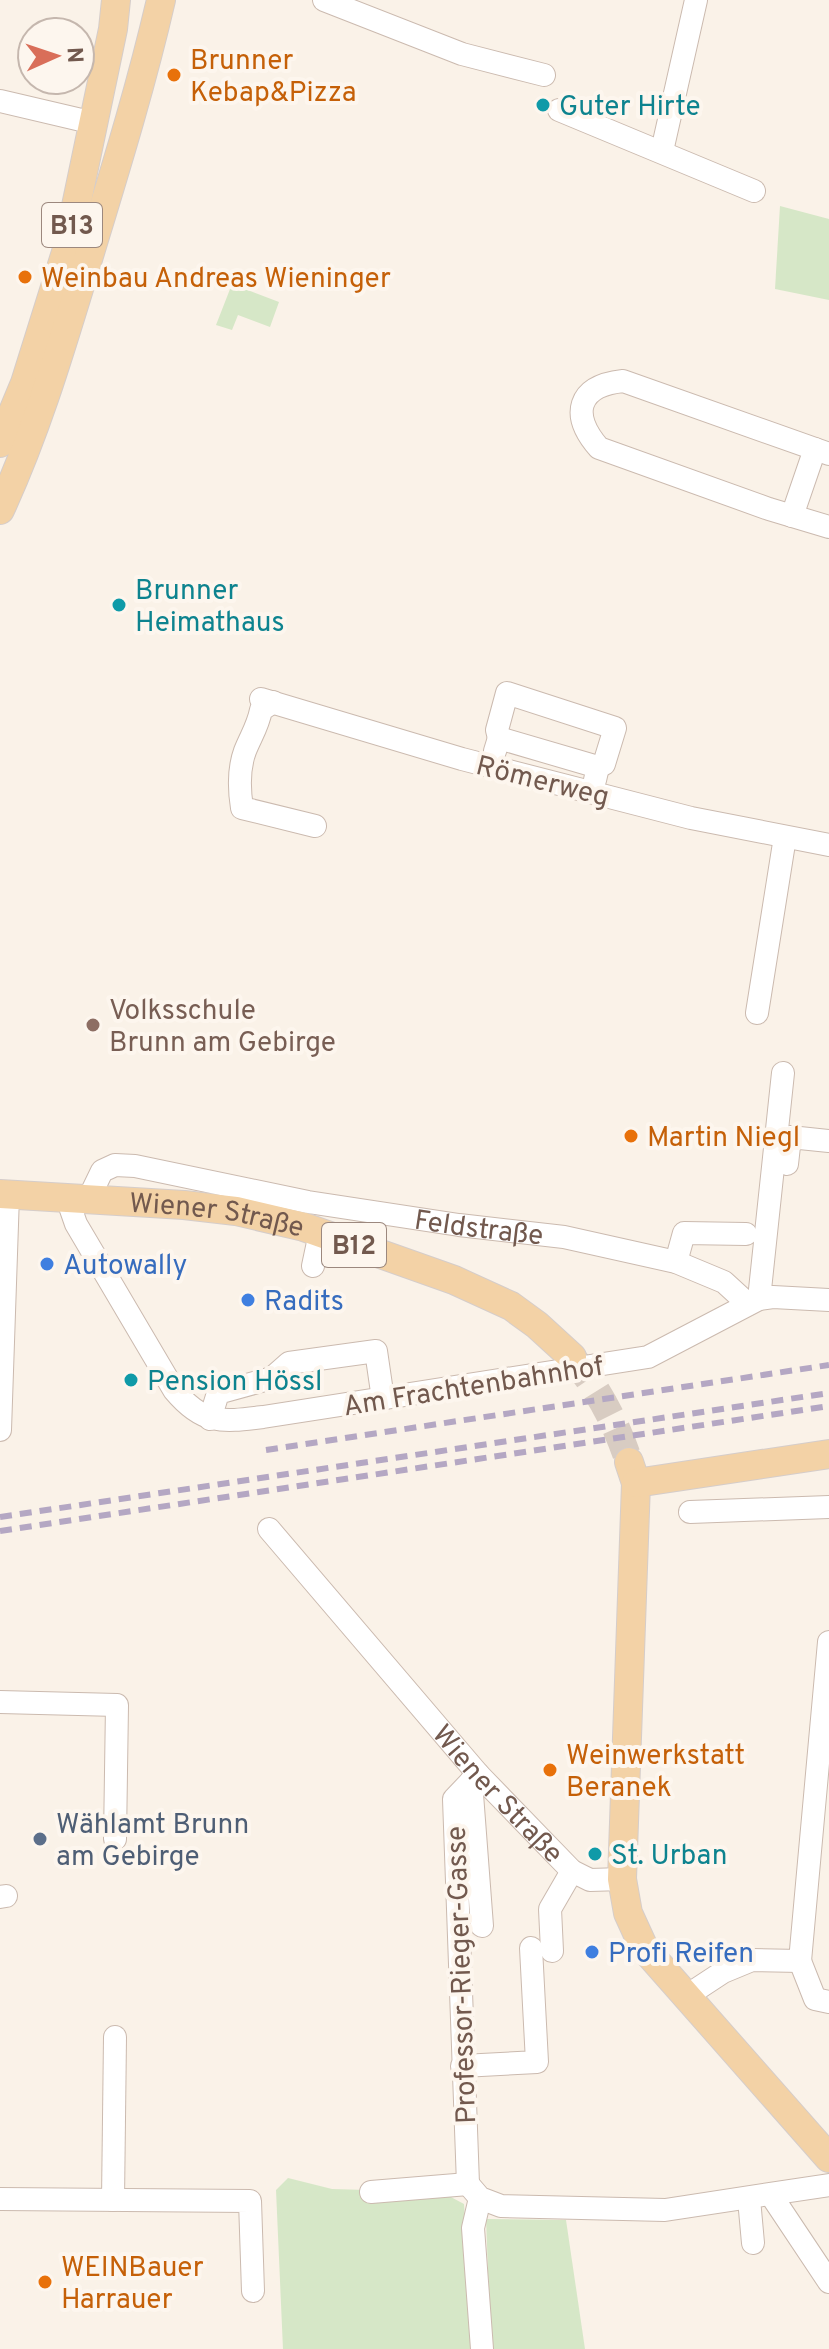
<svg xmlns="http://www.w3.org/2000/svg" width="829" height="2349" viewBox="0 0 829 2349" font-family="Overpass,sans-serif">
<rect width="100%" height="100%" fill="#faf2e8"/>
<g fill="#d6e7c7">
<path d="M780,206L829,219V300L775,289Z"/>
<path d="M232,284L279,302L270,327L238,315L232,330L216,325Z"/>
<path d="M288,2178L332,2189L367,2190L369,2181L415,2178L464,2204L473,2349H283L276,2190Z"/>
<path d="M486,2219L566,2220L585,2349H491Z"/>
</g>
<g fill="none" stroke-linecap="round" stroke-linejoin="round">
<path stroke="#d8ccc2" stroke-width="28" stroke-dasharray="28 14" stroke-linecap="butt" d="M572,1357C598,1389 616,1422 629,1462"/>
<g stroke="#cbbaaf" stroke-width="24">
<g id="minor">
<path d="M324,0L462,54L544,75"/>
<path d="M0,101L94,123"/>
<path d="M559,110L754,191"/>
<path d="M662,151L696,0"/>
<path d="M829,454L623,381C577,386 570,415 599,448L769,509L829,527"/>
<path d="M792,516L815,449"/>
<path d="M261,699L462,759L691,818L829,845"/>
<path d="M273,702L261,710C258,726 251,736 245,751C238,770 239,789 242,808L315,826"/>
<path d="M499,738L497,730L507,693L615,728L604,764L598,767"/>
<path d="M495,751L499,738L598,767L595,780"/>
<path d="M757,1013L785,837"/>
<path d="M787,1164L790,1137L829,1141"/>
<path d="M67,1198L76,1224L174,1390C203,1425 222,1422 263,1417L648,1357L759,1299L773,1297L829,1300"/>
<path id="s1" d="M88,1200L102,1171L115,1165L135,1166L308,1202L459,1225L564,1237L676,1262L724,1282L748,1304"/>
<path d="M676,1262L684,1233L746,1234"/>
<path d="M313,1266L320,1233"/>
<path d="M759,1299L783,1073"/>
<path d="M210,1419L218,1393L272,1378L289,1363L376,1351L383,1399"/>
<path d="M0,1430L8,1195"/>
<path d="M690,1512L829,1507"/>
<path id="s2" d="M269,1529L478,1774L572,1871L590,1880L622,1879"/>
<path d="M0,1702L117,1705L115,1839"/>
<path d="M471,1781L482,1926"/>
<path d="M0,1897L6,1896"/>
<path d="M552,1951L550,1909L572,1871"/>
<path d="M800,1961L815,1999L829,2002"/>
<path d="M685,1997L723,1972L752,1960L800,1961L829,1642"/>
<path d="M462,2066L537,2062L531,1948"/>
<path d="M468,2184L454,1799L478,1774"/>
<path d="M468,2184L480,2198L501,2206L665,2210L829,2185"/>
<path d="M371,2192L468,2184"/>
<path d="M771,2195L829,2282"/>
<path d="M480,2198L473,2228L482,2349"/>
<path d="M0,2199L250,2201L253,2291"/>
<path d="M749,2199L753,2243"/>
<path d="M113,2200L115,2037"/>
</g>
</g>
<g stroke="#d5cdca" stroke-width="30">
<g id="major">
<path d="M0,443L25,383L67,249L113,29L116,0"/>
<path d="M0,510C36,432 60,351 85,269C112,180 140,91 161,0"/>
<path id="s3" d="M0,1194L184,1205L236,1211L304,1227L454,1280L511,1306L537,1325L572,1357"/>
<path d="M629,1462L636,1483L622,1879L628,1913L644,1948L829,2158"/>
<path d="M636,1483L829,1454"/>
</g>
</g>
<use href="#minor" stroke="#fff" stroke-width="22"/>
<use href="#major" stroke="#f3d2a6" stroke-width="28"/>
<g stroke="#b4a7c3" stroke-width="6" stroke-dasharray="12 8" stroke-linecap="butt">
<path d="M266,1450L829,1365"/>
<path d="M0,1517L829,1393"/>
<path d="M0,1531L829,1406"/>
</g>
</g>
<g fill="#e8710a" stroke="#fdf6ee" stroke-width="3">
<circle cx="174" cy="75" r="8"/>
<circle cx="25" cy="277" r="8"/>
<circle cx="631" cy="1136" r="8"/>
<circle cx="550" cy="1770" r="8"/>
<circle cx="45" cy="2282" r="8"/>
</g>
<g fill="#0f9aa8" stroke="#fdf6ee" stroke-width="3">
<circle cx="543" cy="105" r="8"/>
<circle cx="119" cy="605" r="8"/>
<circle cx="131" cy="1380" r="8"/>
<circle cx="595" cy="1854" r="8"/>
</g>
<circle fill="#8d6e63" stroke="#fdf6ee" stroke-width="3" cx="93" cy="1025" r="8"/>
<g fill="#3f7fe0" stroke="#fdf6ee" stroke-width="3">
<circle cx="47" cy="1264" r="8"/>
<circle cx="248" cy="1300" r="8"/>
<circle cx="592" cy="1952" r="8"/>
</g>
<circle fill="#5c6f8a" stroke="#fdf6ee" stroke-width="3" cx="40" cy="1839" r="8"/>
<g text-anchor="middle" stroke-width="8" stroke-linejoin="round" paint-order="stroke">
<g fill="#fdf6ee" stroke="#9c887e" stroke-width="2">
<rect x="42" y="203" width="60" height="44" rx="6"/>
<rect x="322" y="1223" width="64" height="44" rx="6"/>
</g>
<g font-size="26" font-weight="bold" fill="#72594e">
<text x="72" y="234">B13</text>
<text x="354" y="1254">B12</text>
</g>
<g font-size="28" fill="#c56008" stroke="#fdf6ee" text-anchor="start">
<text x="190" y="69">Brunner<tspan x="190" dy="32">Kebap&amp;Pizza</tspan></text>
<text x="41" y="287">Weinbau Andreas Wieninger</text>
<text x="647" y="1146">Martin Niegl</text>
<text x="566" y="1764">Weinwerkstatt<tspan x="566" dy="32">Beranek</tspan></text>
<text x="61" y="2276">WEINBauer<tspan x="61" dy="32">Harrauer</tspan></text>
</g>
<g font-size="28" fill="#0d838f" stroke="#fdf6ee" text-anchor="start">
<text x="559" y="115">Guter Hirte</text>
<text x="135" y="599">Brunner<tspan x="135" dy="32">Heimathaus</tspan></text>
<text x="147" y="1390">Pension Hössl</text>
<text x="611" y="1864">St. Urban</text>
</g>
<g font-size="28" fill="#72594e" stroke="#fdf6ee">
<text transform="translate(543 780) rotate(14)" y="10">Römerweg</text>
<text dy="10" stroke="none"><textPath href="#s3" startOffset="218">Wiener Straße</textPath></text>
<text dy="10" stroke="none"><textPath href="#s1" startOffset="416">Feldstraße</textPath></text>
<text transform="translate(473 1385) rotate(-9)" y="10">Am Frachtenbahnhof</text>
<text dy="10" stroke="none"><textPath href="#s2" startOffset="350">Wiener Straße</textPath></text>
<text transform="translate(460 1975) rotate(-92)" y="10">Professor-Rieger-Gasse</text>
</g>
<g font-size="28" fill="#785e54" stroke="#fdf6ee" text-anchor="start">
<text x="109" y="1019">Volksschule<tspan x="109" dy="32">Brunn am Gebirge</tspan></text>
</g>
<g font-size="28" fill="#366cbe" stroke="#fdf6ee" text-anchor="start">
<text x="63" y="1274">Autowally</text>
<text x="264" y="1310">Radits</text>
<text x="608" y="1962">Profi Reifen</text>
</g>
<g font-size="28" fill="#4e5e75" stroke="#fdf6ee" text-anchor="start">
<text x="56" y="1833">Wählamt Brunn<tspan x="56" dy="32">am Gebirge</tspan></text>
</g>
</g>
<g transform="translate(56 56) rotate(87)"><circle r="38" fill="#fdf6ee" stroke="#c5b7ae" stroke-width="2"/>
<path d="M0-6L14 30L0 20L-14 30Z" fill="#d96e59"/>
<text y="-12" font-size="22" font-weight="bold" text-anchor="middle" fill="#72594e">N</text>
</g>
</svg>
